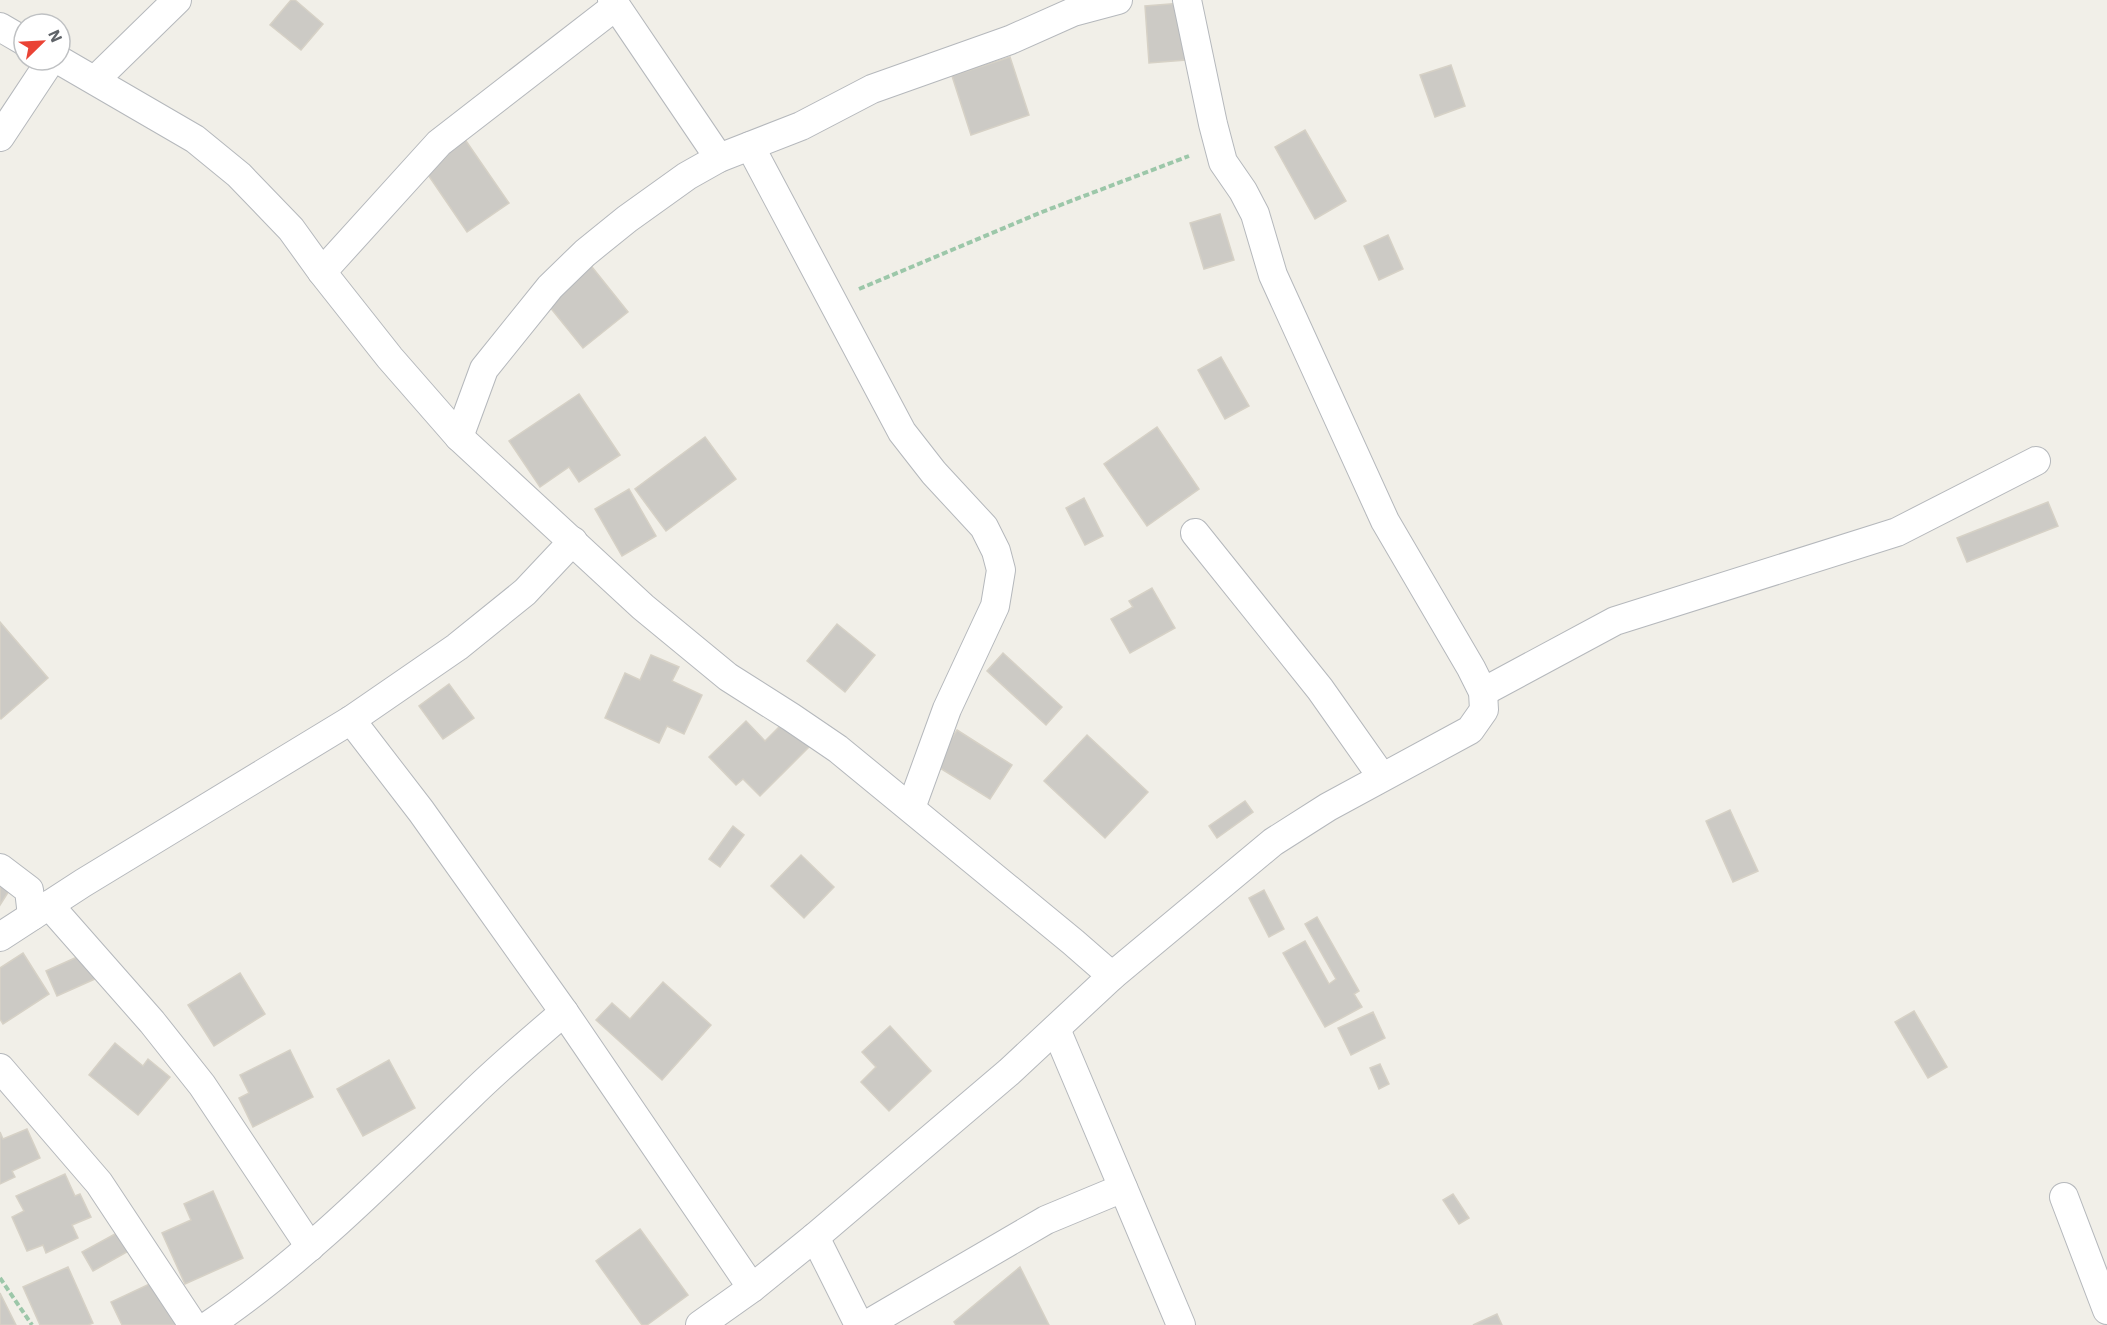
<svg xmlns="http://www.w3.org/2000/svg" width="2107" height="1325" viewBox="0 0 2107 1325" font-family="'IBM Plex Sans',sans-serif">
<rect width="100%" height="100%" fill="#f1efe8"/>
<g fill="#cccac5" stroke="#d6d1c6" stroke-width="1.5">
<path d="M291,0H295L323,24L301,50L270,25Z"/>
<path d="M1182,3L1186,60L1149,63L1145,6Z"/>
<path d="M1010,57L1029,115L971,135L952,76Z"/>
<path d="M1451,65L1465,106L1435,117L1420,75Z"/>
<path d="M1305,130L1346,201L1315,219L1275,147Z"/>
<path d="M464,138L509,203L467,232L422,166Z"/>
<path d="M1220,214L1234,260L1204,269L1190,223Z"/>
<path d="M1388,235L1403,269L1379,280L1364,246Z"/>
<path d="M588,262L628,312L583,348L549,306Z"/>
<path d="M1221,357L1249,406L1225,419L1198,370Z"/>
<path d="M579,394L620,455L579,482L569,467L540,487L509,441Z"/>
<path d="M1157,427L1199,489L1147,526L1104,464Z"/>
<path d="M705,437L736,479L666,531L635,489Z"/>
<path d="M629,489L656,536L622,556L595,509Z"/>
<path d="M1084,498L1103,536L1085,545L1066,508Z"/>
<path d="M2048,502L2058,526L1967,562L1957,538Z"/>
<path d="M1152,588L1175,628L1130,653L1111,619L1133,607L1129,601Z"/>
<path d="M0,622L48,678L1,719L0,718Z"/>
<path d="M837,624L875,655L845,692L807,661Z"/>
<path d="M1003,653L1062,707L1046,725L987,671Z"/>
<path d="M651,655L679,667L672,681L702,695L684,734L667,726L659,743L605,718L625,673L640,680Z"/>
<path d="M449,684L474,718L443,739L419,706Z"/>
<path d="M786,720L811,745L760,796L743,779L736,785L709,757L746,721L765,741Z"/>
<path d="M957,730L1012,765L990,799L935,765Z"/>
<path d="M1087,735L1148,792L1105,838L1044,781Z"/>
<path d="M1245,801L1253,812L1217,838L1209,826Z"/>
<path d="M1730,810L1758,871L1733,882L1706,821Z"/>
<path d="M733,826L744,835L720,867L709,859Z"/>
<path d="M801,855L834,887L804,918L771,886Z"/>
<path d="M0,874L14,883L0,905Z"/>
<path d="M1264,890L1284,929L1269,937L1249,898Z"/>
<path d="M1317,917L1359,991L1354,994L1362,1007L1325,1027L1283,953L1305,941L1329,984L1336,979L1305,924Z"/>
<path d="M23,953L49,994L3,1024L0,1019V968Z"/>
<path d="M86,953L97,978L57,996L46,971Z"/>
<path d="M240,973L265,1014L214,1046L188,1005Z"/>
<path d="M663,982L711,1025L662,1080L596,1020L612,1003L630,1019Z"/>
<path d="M1914,1011L1947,1067L1928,1078L1895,1022Z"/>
<path d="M1373,1012L1385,1038L1351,1055L1338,1028Z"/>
<path d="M890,1026L931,1071L889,1111L861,1082L876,1067L862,1052Z"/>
<path d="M115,1043L143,1066L148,1059L170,1077L138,1115L89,1075Z"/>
<path d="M290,1050L313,1097L253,1127L239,1098L249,1093L240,1075Z"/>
<path d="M389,1060L415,1108L363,1136L337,1089Z"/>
<path d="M1380,1064L1389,1084L1379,1089L1370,1068Z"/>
<path d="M27,1129L40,1158L12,1171L15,1177L0,1184V1132L3,1139Z"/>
<path d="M65,1174L75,1196L80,1194L91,1217L72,1225L78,1238L46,1253L43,1245L27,1251L12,1217L24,1211L16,1196Z"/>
<path d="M213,1191L243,1258L185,1284L162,1233L191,1220L184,1204Z"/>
<path d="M1453,1194L1469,1218L1459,1224L1443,1200Z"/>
<path d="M124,1229L134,1248L93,1271L82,1252Z"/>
<path d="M640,1229L688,1295L647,1325H642L596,1261Z"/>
<path d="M68,1267L93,1323L88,1325H40L23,1287Z"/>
<path d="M1020,1267L1049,1325H956L954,1322Z"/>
<path d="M158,1280L179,1325H122L111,1302Z"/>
<path d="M0,1293L16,1325H0Z"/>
<path d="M1497,1314L1502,1325H1473Z"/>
</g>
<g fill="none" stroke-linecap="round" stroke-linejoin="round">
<g stroke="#b5b8bc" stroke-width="30">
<g id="minor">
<path d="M612,0L719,158"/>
<path d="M0,27L24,41"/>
<path d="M59,60L195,139L239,175L291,229L322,272L390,358L459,437L643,607L728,677L791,717L838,749L1073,942L1112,976"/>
<path d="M95,80L177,0"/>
<path d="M0,137L51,60"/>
<path d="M750,146L902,432L934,473L984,527L996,551L1001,570L995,606L947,709L911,808"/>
<path d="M322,272L439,143L616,6"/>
<path d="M459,437L484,369L550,287L585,253L627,219L687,176L719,158L801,126L872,89L1010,40L1073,12L1118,0"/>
<path d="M1195,533L1320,689L1382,777"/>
<path d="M1483,692L1615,621L1897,532L2036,461"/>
<path d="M351,720L421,811L564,1012L752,1288"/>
<path d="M0,868L29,890L32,916"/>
<path d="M49,905L152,1022L202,1085L310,1247"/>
<path d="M0,937L83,883L351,720L457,647L525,592L573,541"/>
<path d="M1056,1029L1181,1325"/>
<path d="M0,1068L99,1183L193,1325"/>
<path d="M2064,1197L2107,1310"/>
<path d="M815,1237L859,1325"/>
<path d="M209,1325C305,1260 386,1177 469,1097C499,1067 532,1040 564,1012"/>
<path d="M700,1325L752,1288L815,1237L1009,1072L1112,976L1273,842L1328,807L1470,730L1484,710L1483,692L1471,668L1385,521L1273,275L1255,214L1243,191L1223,162L1213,124L1187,0"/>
<path d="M866,1325L1046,1220L1123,1188"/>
</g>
</g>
<g stroke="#9cc7a9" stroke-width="4" stroke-dasharray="6 3" stroke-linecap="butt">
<path d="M859,289L1042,212L1189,156"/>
<path d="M0,1278L32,1325"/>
</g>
<use href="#minor" stroke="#fff" stroke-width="28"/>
</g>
<g transform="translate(42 42) rotate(66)"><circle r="28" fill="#ffffff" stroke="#bfc1c3" stroke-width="1.5"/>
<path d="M0-4.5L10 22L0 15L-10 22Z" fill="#ea4335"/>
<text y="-9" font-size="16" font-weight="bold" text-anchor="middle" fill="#5f6368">N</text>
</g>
</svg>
